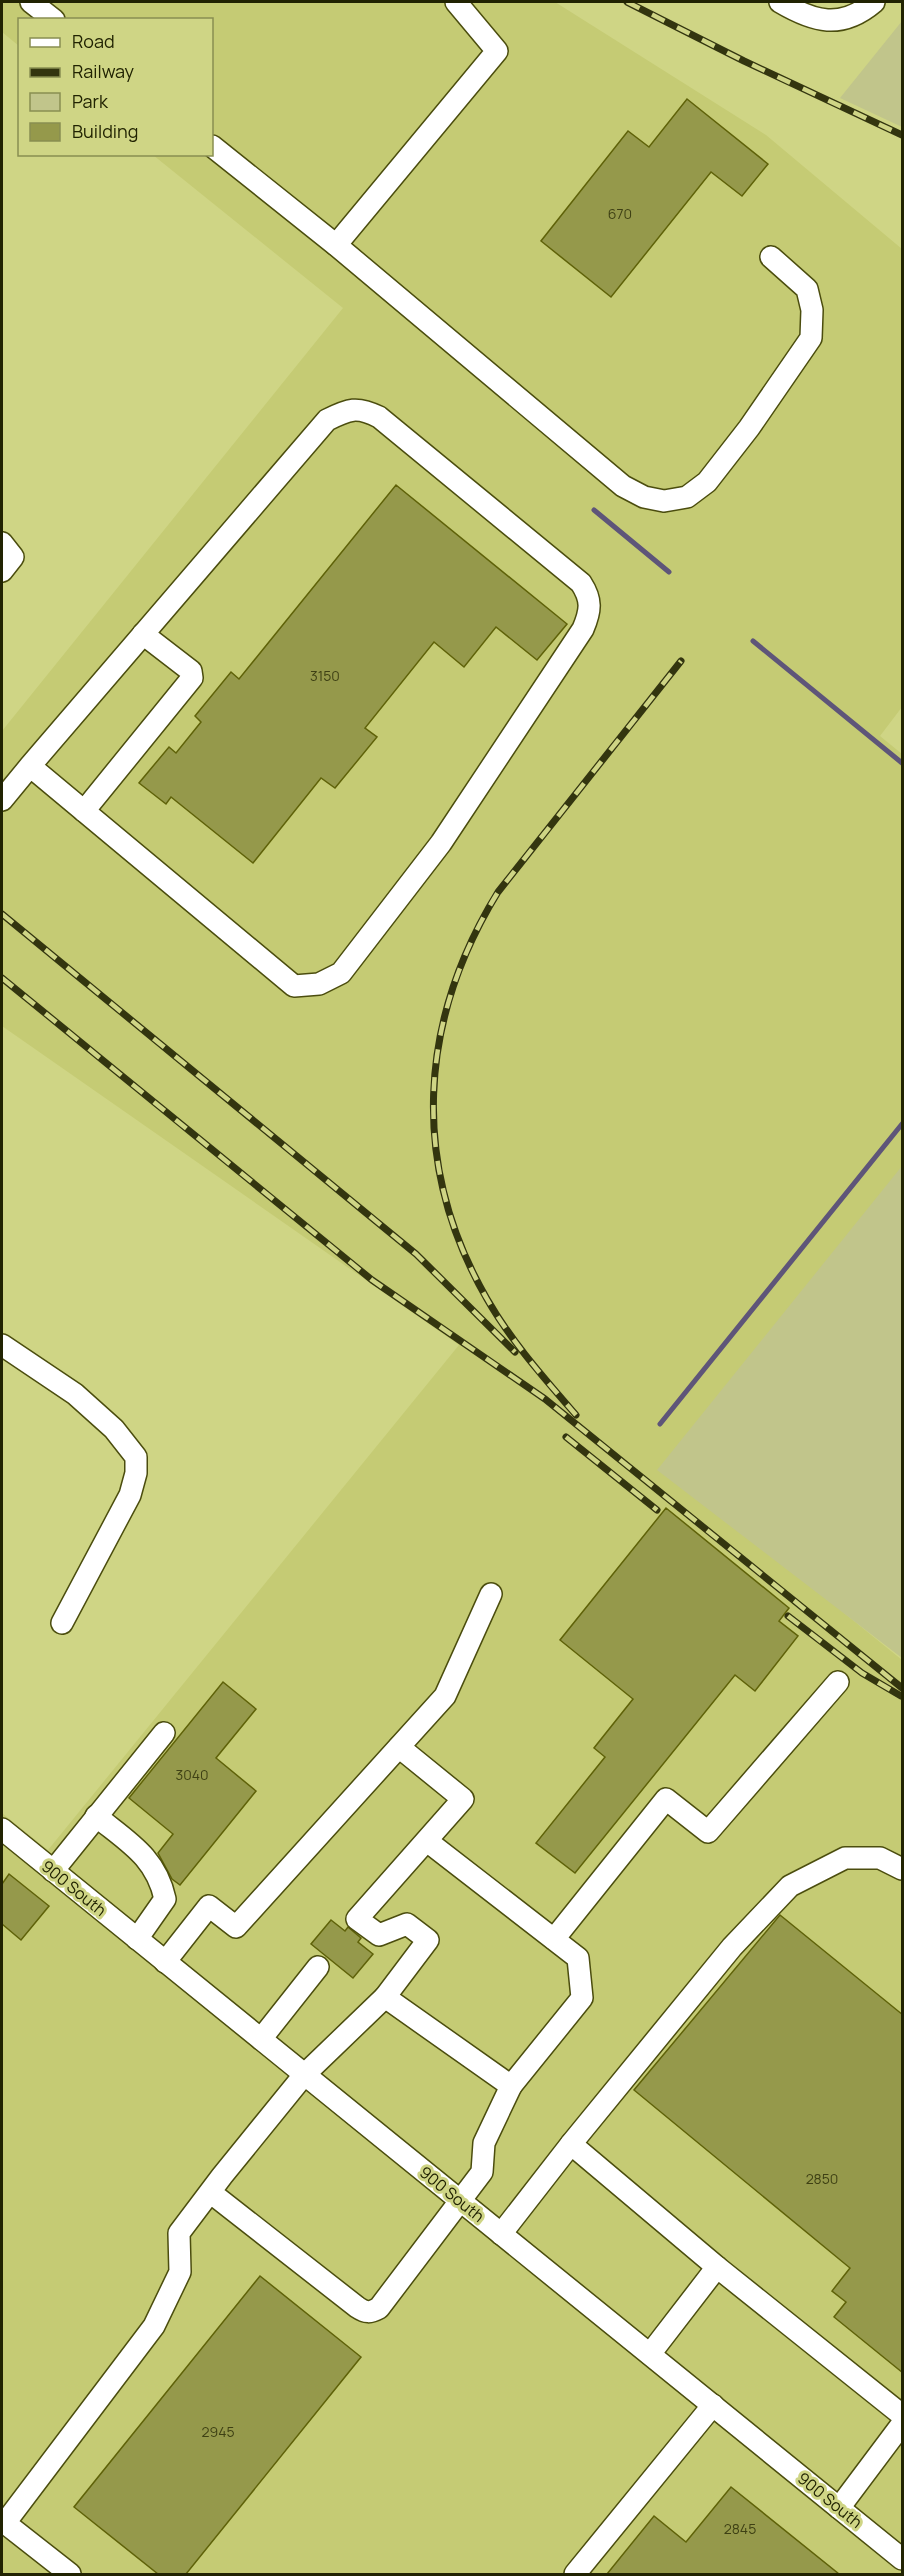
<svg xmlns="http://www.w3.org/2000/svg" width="904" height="2576" viewBox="0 0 904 2576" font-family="Manrope,sans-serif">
<rect width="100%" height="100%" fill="#cfd585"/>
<path fill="#c5cb74" d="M2,2H555L766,135L902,249V707L880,736L902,754V1192L675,1476L902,1660V2574H2V1813L48,1850L459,1345L2,1026V731L343,308L153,155L212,154V20H20L19,46L2,32Z"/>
<g fill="#c1c58b">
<path d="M902,21V127L840,98Z"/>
<path d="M902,1166V1658L657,1470Z"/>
</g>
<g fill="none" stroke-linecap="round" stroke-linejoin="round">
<g stroke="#5e5579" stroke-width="5">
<path d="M594,510L669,572"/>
<path d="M753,641L902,763"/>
<path d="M660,1424L902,1124"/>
</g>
</g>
<g fill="#95994b" stroke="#5f6209" stroke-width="1.5">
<path d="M687,99L768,164L742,196L711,172L611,297L541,241L628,131L649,147Z"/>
<path d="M396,485L567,624L537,660L496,627L464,667L434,642L365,728L377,737L335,788L321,778L253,863L171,797L166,804L139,783L169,747L176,753L201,722L195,716L231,672L239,679Z"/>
<path d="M666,1508L789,1608L779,1621L798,1636L755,1691L735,1675L575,1873L536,1843L605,1757L594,1748L633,1699L560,1640Z"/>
<path d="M223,1682L256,1709L216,1758L256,1791L180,1885L172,1879L158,1853L173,1834L129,1798Z"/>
<path d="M9,1874L49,1906L21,1940L2,1924V1884Z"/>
<path d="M780,1915L903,2015V2373L834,2317L846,2302L832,2291L850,2268L634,2090Z"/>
<path d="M331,1920L345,1931L348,1927L361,1938L358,1942L373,1954L353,1978L311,1944Z"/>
<path d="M260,2276L361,2357L186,2574H158L74,2507Z"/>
<path d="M731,2487L839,2574H607L654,2516L686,2542Z"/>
</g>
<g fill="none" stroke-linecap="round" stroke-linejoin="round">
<g stroke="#4b4d0e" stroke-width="24">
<g id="minor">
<path d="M31,2L54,20"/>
<path d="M780,2C814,22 841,30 874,2"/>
<path d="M212,146L336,245L623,486L644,497L664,501L687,497L707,482L749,428L811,338L812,310L807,289L771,257"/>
<path d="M336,245L497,51L456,2"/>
<path d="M2,543L13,557L2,571"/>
<path d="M2,800L30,766L327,420C349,409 357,406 379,417L581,583C592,600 591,610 583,629L441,843L341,973L319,984L294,986L30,766"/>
<path d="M84,811L192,678L191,671L143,634"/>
<path d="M2,1345L75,1394L114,1429L136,1457V1473L130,1495L62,1623"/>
<path d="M96,1816C128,1842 156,1857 165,1899L137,1939"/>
<path d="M2,1829L902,2559"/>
<path d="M427,1841L578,1958L582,1998L511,2086"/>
<path d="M53,1871L164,1733"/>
<path d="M554,1939L666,1799L708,1832L838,1682"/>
<path d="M165,1962L209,1906L236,1927L445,1696L491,1594"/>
<path d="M385,1997L428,1940L407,1924L379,1935L357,1919L463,1799L399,1747"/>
<path d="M261,2039L318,1967"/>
<path d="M571,2144L732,1947L790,1886L845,1858H880L902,1869"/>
<path d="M501,2234L571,2144L717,2267"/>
<path d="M650,2354L717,2267L902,2415"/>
<path d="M839,2508L902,2424"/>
<path d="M70,2574L5,2523L154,2326L180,2272L179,2233L222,2176L304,2075L385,1997L511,2086L484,2143L482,2172L379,2308C370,2313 366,2313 357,2307L210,2192"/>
<path d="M575,2574L713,2405"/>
</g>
</g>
<use href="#minor" stroke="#fff" stroke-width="21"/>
<g stroke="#33350f" stroke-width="7">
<g id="rail">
<path d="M627,2L744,61L902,135"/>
<path d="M2,914L416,1254L515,1352"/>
<path d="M2,978L372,1280L545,1399L902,1688"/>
<path d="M576,1415C544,1378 511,1341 487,1299C410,1165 418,1022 498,892L681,661"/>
<path d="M566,1437L657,1510"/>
<path d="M788,1616L862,1673L901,1696"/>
</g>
</g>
<use href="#rail" stroke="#cfd585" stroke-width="4.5" stroke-dasharray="14" stroke-linecap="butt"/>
</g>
<g text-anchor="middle" stroke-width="6" stroke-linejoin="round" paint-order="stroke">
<g font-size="14" fill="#3e4014">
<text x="620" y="219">670</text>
<text x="325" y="681">3150</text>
<text x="192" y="1780">3040</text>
<text x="822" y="2184">2850</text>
<text x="218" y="2437">2945</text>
<text x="740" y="2534">2845</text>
</g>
<g font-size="16" fill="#212302" stroke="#cfd585">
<text transform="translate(74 1888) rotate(39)" y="6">900 South</text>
<text transform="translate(452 2194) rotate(39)" y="6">900 South</text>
<text transform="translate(830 2500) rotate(39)" y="6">900 South</text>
</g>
</g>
<rect width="904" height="2576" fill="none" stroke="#212302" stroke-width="6"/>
<rect x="18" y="18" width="195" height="138" fill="#cfd585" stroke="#898e51" stroke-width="1.5"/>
<rect x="30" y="38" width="30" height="9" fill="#ffffff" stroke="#898e51" stroke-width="1.5"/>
<text x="72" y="48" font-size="18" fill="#212302">Road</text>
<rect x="30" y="68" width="30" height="9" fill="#33350f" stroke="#898e51" stroke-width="1.5"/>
<text x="72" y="78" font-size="18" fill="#212302">Railway</text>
<rect x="30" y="93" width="30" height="18" fill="#c1c58b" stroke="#898e51" stroke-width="1.5"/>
<text x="72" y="108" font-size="18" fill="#212302">Park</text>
<rect x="30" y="123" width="30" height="18" fill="#95994b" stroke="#898e51" stroke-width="1.5"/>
<text x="72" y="138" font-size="18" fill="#212302">Building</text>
</svg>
